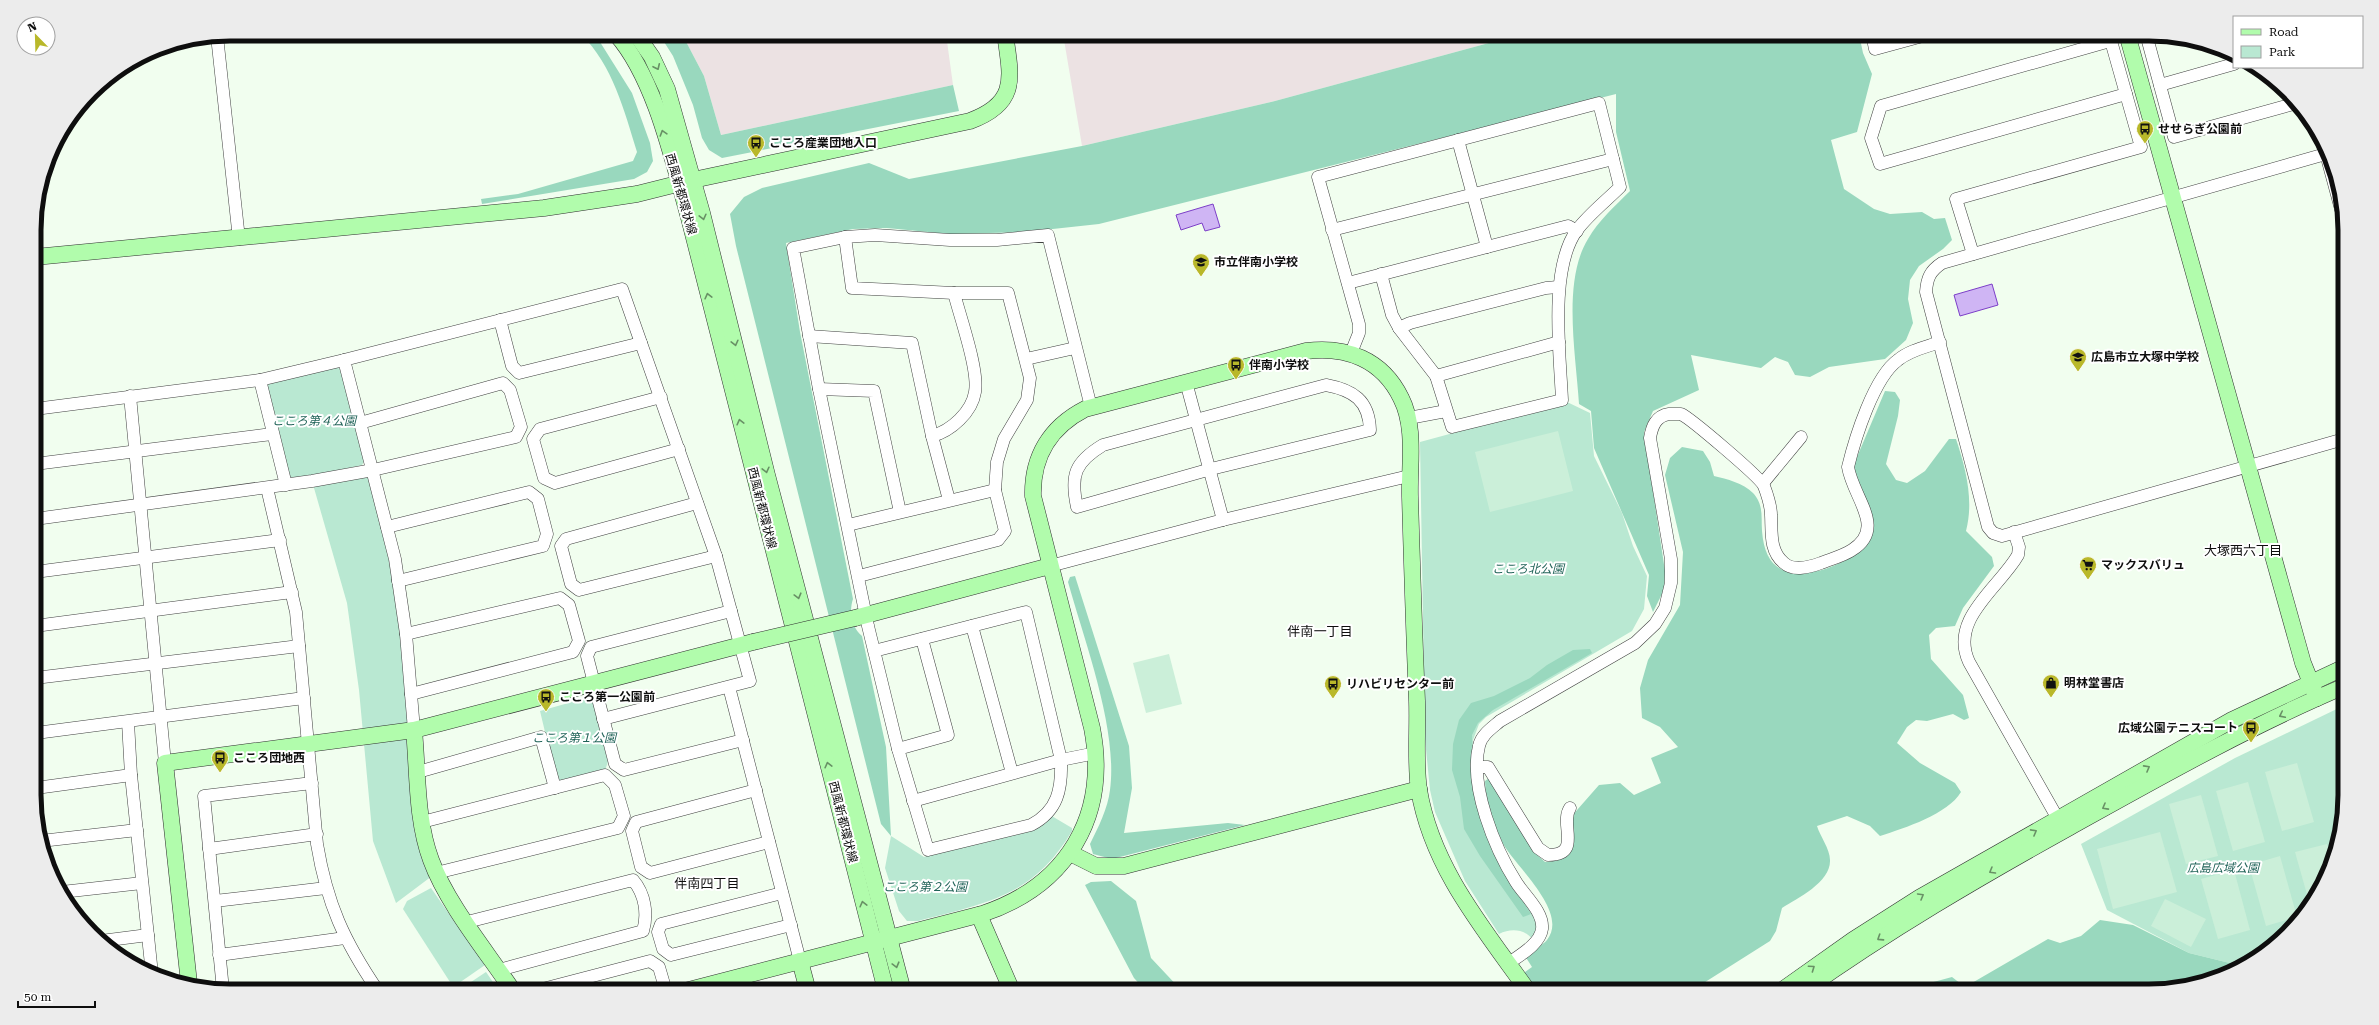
<svg xmlns="http://www.w3.org/2000/svg" width="2379" height="1025" viewBox="0 0 2379 1025" font-family="'Roboto Serif','Noto Sans JP',serif">
<rect width="100%" height="100%" fill="#f1feef"/>
<g fill="#ece2e3">
<path d="M682,34H946L953,85L721,135L704,76Z"/>
<path d="M1063,34H1522L1275,101L1082,146Z"/>
</g>
<g fill="#b9e8d2">
<path d="M336,367L342,370L366,458L362,465L295,480L288,477L264,391L268,384Z"/>
<path d="M1567,402L1590,413L1594,456L1622,513L1633,546L1647,576L1644,609L1632,631L1486,717L1479,724L1473,740V761L1480,811L1538,925L1533,940C1525,929 1511,928 1499,934L1465,881L1435,812L1430,790L1425,739L1420,442Z"/>
<path d="M373,470L382,508L436,873L396,903L373,841L359,690L347,603L312,481Z"/>
<path d="M586,696L593,698L608,762L605,770L563,782L556,778L540,711L572,702Z"/>
<path d="M2345,705V796L2330,870L2304,915L2258,958L2242,966L2189,953L2107,910L2081,844L2235,758Z"/>
<path d="M1050,815L1072,828V831C1033,897 986,903 918,921H907L899,911L885,868L891,836L924,857L1034,827Z"/>
<path d="M431,888L485,965L459,983L450,982L403,909L407,901Z"/>
<path d="M486,972L499,991H462V988Z"/>
</g>
<g fill="#99d8be">
<path d="M581,34H595L632,93L650,143L653,161L647,172L634,179L482,204L481,199L518,194L633,161L637,152C624,110 613,66 581,34Z"/>
<path d="M659,34H682L704,76L721,135L953,85L959,111L722,158L709,150L702,138L693,105L673,56Z"/>
<path d="M1522,34H1859L1863,53L1872,74L1857,132L1831,140L1844,189L1874,209L1890,214L1922,212L1934,219L1945,218L1952,240L1943,249L1919,266L1910,280L1908,299L1913,323L1906,340L1885,359L1829,367L1810,377L1795,375L1788,362L1775,357L1761,368L1691,355L1699,390L1653,411L1644,432L1665,571L1664,590L1653,612L1647,596L1649,575L1594,448L1591,411L1579,404C1576,355 1562,281 1588,239C1599,220 1615,206 1630,191L1616,132V94L1099,224L1025,232L949,234L887,228L853,229L786,243L800,332L853,599C849,611 851,627 862,636L886,747L891,836L881,824L736,246L730,214L744,197L762,188L869,163L909,179L1082,146L1275,101Z"/>
<path d="M1885,391L1895,392L1900,400L1898,416L1886,464L1896,480L1907,483L1925,471L1949,439H1956C1966,469 1974,500 1966,531L1992,557L1994,566L1963,608L1955,626L1936,628L1929,635L1931,659L1963,695L1969,718L1964,720L1953,714L1927,721L1916,720L1907,727L1897,743L1920,763L1955,783L1961,792C1948,814 1905,828 1880,836L1870,826L1847,816L1817,826C1820,836 1830,849 1830,860C1831,882 1798,898 1782,908L1776,931L1770,941L1691,991H1498L1532,967L1525,956C1531,951 1542,946 1547,940C1570,911 1512,864 1501,840C1493,823 1485,799 1485,781L1489,778L1496,787L1534,852L1545,862C1576,861 1577,843 1570,818L1599,785L1620,783L1634,795L1661,783L1651,758L1678,747L1660,727L1642,718L1640,688L1648,660L1680,605L1683,552L1665,475L1670,458L1682,447L1703,451L1710,462L1714,476C1727,479 1743,483 1753,493C1764,505 1761,517 1762,531C1765,568 1783,577 1817,571C1828,570 1853,557 1862,550C1865,547 1868,541 1870,538L1854,475V464Z"/>
<path d="M1075,576L1129,746L1132,788L1124,833L1228,823L1245,825L1112,859L1093,854L1090,844C1098,828 1108,808 1110,790C1118,729 1085,643 1068,582L1070,577Z"/>
<path d="M1590,649L1592,653L1493,710L1478,723L1472,735L1473,776L1479,811L1495,857L1531,914L1523,917L1480,856L1464,829L1460,797L1452,770L1453,744L1459,720L1471,703L1494,696L1530,678L1547,665L1573,650Z"/>
<path d="M1111,881L1136,901L1151,958L1182,991H1146L1134,978L1085,885L1091,882Z"/>
<path d="M2100,920L2133,925L2189,953L2242,966L2212,981L2162,991H1910L1915,987L1952,977L1965,987L2048,939L2060,943L2081,936Z"/>
</g>
<g fill="#cbefd9">
<path d="M1558,431L1573,491L1490,512L1475,452Z"/>
<path d="M1169,654L1182,704L1146,713L1133,663Z"/>
<path d="M2297,763L2314,822L2282,831L2265,772Z"/>
<path d="M2248,782L2265,842L2233,851L2216,791Z"/>
<path d="M2201,795L2218,856L2186,864L2169,804Z"/>
<path d="M2160,832L2177,892L2113,909L2097,849Z"/>
<path d="M2327,844L2332,861L2330,870L2310,905L2295,852Z"/>
<path d="M2280,856L2297,917L2266,926L2249,865Z"/>
<path d="M2234,870L2250,930L2218,939L2201,879Z"/>
<path d="M2165,899L2206,919L2191,947L2151,926Z"/>
</g>
<g fill="#cfb5f4" stroke="#7c3fc8">
<path d="M1213,204L1220,227L1205,231L1202,223L1181,230L1176,215Z"/>
<path d="M1992,284L1998,305L1960,316L1954,295Z"/>
</g>
<g fill="none" stroke-linecap="round" stroke-linejoin="round">
<g stroke="#414141" stroke-width="13">
<g id="street">
<path d="M1872,34L1875,49L1930,34"/>
<path d="M2146,34L2174,137L2297,103"/>
<path d="M217,36L239,239"/>
<path d="M2110,41L1881,106L1871,138L1880,164L2126,94"/>
<path d="M2160,85L2234,64"/>
<path d="M1458,140L1487,247"/>
<path d="M2329,153L1942,263C1930,271 1927,278 1926,292L1988,527L1993,533L2002,536L2344,439"/>
<path d="M2326,154L2343,217"/>
<path d="M1332,230L1613,159"/>
<path d="M845,237L852,288L954,293H1008L1030,378L1027,400L1004,439L997,462L995,490L1005,531L998,540L859,576"/>
<path d="M1973,254L1956,199L2141,147L2109,34"/>
<path d="M1348,283L1568,226L1577,231"/>
<path d="M500,320L512,366L519,373L641,343"/>
<path d="M1399,328L1410,323L1546,288L1558,287"/>
<path d="M809,336L912,343L932,436L949,500"/>
<path d="M1351,353L1359,333V324L1318,177L1599,103L1620,187C1606,201 1589,214 1577,230C1549,268 1560,354 1562,400L1452,427L1436,376L1399,328L1392,315L1381,274"/>
<path d="M1026,359L1075,348"/>
<path d="M1436,376L1559,342"/>
<path d="M260,380L286,485"/>
<path d="M1186,382L1223,520"/>
<path d="M1326,385C1353,390 1369,400 1370,430L1211,469L1077,507C1070,475 1075,462 1103,445Z"/>
<path d="M819,389L874,391L900,512"/>
<path d="M130,396L165,763"/>
<path d="M661,397L540,429L533,439L544,478L555,483L679,449"/>
<path d="M35,409L260,380L344,360"/>
<path d="M1409,418L1446,411"/>
<path d="M932,436C951,431 972,412 975,392C979,370 960,317 954,293"/>
<path d="M35,464L272,434"/>
<path d="M1763,483L1801,437"/>
<path d="M267,488L296,612L317,844C327,904 344,941 378,991"/>
<path d="M697,503L566,539L561,546L571,584L579,590L716,556"/>
<path d="M35,519L312,481L373,470L516,437L521,427L510,390L503,383L360,423"/>
<path d="M848,525L995,490"/>
<path d="M387,527L529,492L538,499L547,534L543,546L398,581"/>
<path d="M2014,532L2019,547L2018,555C1999,588 1949,619 1969,662L2058,819"/>
<path d="M1050,566L1223,520L1409,476"/>
<path d="M35,572L280,540"/>
<path d="M731,611L591,647L587,656L615,764L624,770L743,740"/>
<path d="M35,626L292,592"/>
<path d="M972,626L1012,773"/>
<path d="M406,634L560,598L569,605L579,641L573,652L411,694"/>
<path d="M874,651L1026,612L1061,760C1062,789 1058,811 1031,825L928,850L898,749L868,626L819,389L793,248L845,237L875,235L950,240H997L1048,235L1091,407"/>
<path d="M35,678L299,646"/>
<path d="M729,687L800,961"/>
<path d="M128,722L131,775L152,974"/>
<path d="M414,730L406,634L395,559L344,360L622,289L716,556L750,681L603,719"/>
<path d="M36,733L304,698"/>
<path d="M898,749L948,735L922,639"/>
<path d="M1478,767H1488L1538,848L1548,855C1583,855 1559,824 1570,808"/>
<path d="M418,772L541,737L555,788"/>
<path d="M36,788L131,775"/>
<path d="M756,790L636,822L632,831L641,867L650,873L769,842"/>
<path d="M913,801L1061,760L1096,753"/>
<path d="M422,822L605,775L615,785L624,816L618,828L436,873"/>
<path d="M41,841L137,830"/>
<path d="M209,849L317,834"/>
<path d="M62,892L142,883"/>
<path d="M782,893L661,924L658,932L663,949L671,955L791,925"/>
<path d="M215,901L326,888"/>
<path d="M467,922L633,880C645,894 648,914 643,931L499,970"/>
<path d="M101,941L148,935"/>
<path d="M219,955L345,938"/>
<path d="M1509,963C1520,955 1540,944 1542,929C1544,912 1524,895 1516,882C1495,849 1469,786 1479,746C1481,735 1492,728 1500,721L1635,643L1655,624L1665,608L1671,583V559L1650,438C1652,426 1656,416 1669,414C1672,414 1679,414 1681,414C1690,418 1760,477 1764,486C1767,494 1771,505 1771,515C1772,531 1769,551 1784,563C1794,572 1810,567 1821,563C1831,559 1843,556 1852,550C1887,528 1853,498 1848,467C1855,438 1874,377 1898,360C1910,350 1926,347 1940,342"/>
<path d="M223,990L204,796L312,783"/>
<path d="M354,991L376,988"/>
<path d="M535,991L650,961L659,967L666,991"/>
</g>
</g>
<g stroke="#303030" stroke-width="17">
<g id="secondary">
<path d="M616,34C655,78 673,161 689,218L886,991"/>
<path d="M636,34L652,57L667,89L702,213L767,475L903,991"/>
<path d="M2127,34L2303,663L2317,698"/>
<path d="M35,257L544,208L637,194L693,180L970,121C1019,103 1011,77 1005,34"/>
<path d="M855,618L1050,566"/>
<path d="M414,730C418,773 416,820 431,860C447,904 487,952 513,991"/>
<path d="M1070,853L1096,866H1124L1419,789"/>
<path d="M979,915L1012,991"/>
<path d="M800,961L808,991"/>
<path d="M189,983L165,763L414,730L753,642"/>
<path d="M685,991L982,914C1067,886 1109,816 1092,728L1033,496C1032,457 1050,427 1085,409L1306,351C1346,346 1382,359 1401,398C1416,427 1409,465 1410,497C1412,565 1414,633 1417,701C1418,729 1415,764 1419,790C1432,868 1484,929 1528,991"/>
<path d="M1781,991L1853,940L1919,898L2232,720L2345,667"/>
<path d="M1803,991C1889,930 1978,878 2070,827C2160,777 2250,726 2345,686"/>
</g>
</g>
<use href="#street" stroke="#fff" stroke-width="12"/>
<use href="#secondary" stroke="#b1fcac" stroke-width="16"/>
<g stroke="#303030" stroke-width="17" stroke-linecap="butt">
<path id="secondary-bridge" d="M753,642L855,618"/>
</g>
<use href="#secondary-bridge" stroke="#b1fcac" stroke-width="16"/>
</g>
<defs><path id="oneway-chevron" d="M-2-3.5L2.5 0L-2 3.5" fill="none" stroke-width="1.6" stroke-linecap="round" stroke-linejoin="round"/></defs>
<g stroke="#689165">
<use href="#oneway-chevron" transform="translate(657 67) rotate(65)"/>
<use href="#oneway-chevron" transform="translate(663 133) rotate(-107)"/>
<use href="#oneway-chevron" transform="translate(703 217) rotate(76)"/>
<use href="#oneway-chevron" transform="translate(708 296) rotate(-104)"/>
<use href="#oneway-chevron" transform="translate(735 343) rotate(76)"/>
<use href="#oneway-chevron" transform="translate(740 422) rotate(-104)"/>
<use href="#oneway-chevron" transform="translate(766 470) rotate(76)"/>
<use href="#oneway-chevron" transform="translate(798 596) rotate(75)"/>
<use href="#oneway-chevron" transform="translate(2282 715) rotate(154)"/>
<use href="#oneway-chevron" transform="translate(828 765) rotate(-104)"/>
<use href="#oneway-chevron" transform="translate(2147 768) rotate(-29)"/>
<use href="#oneway-chevron" transform="translate(2105 807) rotate(151)"/>
<use href="#oneway-chevron" transform="translate(2034 832) rotate(-29)"/>
<use href="#oneway-chevron" transform="translate(1992 871) rotate(150)"/>
<use href="#oneway-chevron" transform="translate(1921 896) rotate(-30)"/>
<use href="#oneway-chevron" transform="translate(863 904) rotate(-104)"/>
<use href="#oneway-chevron" transform="translate(1880 938) rotate(147)"/>
<use href="#oneway-chevron" transform="translate(896 965) rotate(75)"/>
<use href="#oneway-chevron" transform="translate(1812 968) rotate(-35)"/>
</g>
<defs>
<g id="bus-pin" transform="scale(0.9)"><path d="M0 17L-7.5 6A9.5 9.5 0 1 1 7.5 6Z" fill="#b9b82a" stroke="#fff"/><path d="M-5-6H5V4H4V6H2V4H-2V6H-4V4H-5ZM-3.5-4V0h7V-4ZM-3.5 1.2v1.5H-2V1.2ZM2 1.2v1.5H3.5V1.2Z" fill="#111"/></g>
<g id="school-pin" transform="scale(0.9)"><path d="M0 17L-7.5 6A9.5 9.5 0 1 1 7.5 6Z" fill="#b9b82a" stroke="#fff"/><path d="M0-5L7-2L0 1L-7-2ZM-4 1L0 2.5L4 1V4Q0 6-4 4Z" fill="#111"/></g>
<g id="supermarket-pin" transform="scale(0.9)"><path d="M0 17L-7.5 6A9.5 9.5 0 1 1 7.5 6Z" fill="#b9b82a" stroke="#fff"/><path d="M-6-5.5h2.5l.6 2H6L4.5 2H-2.5L-4.4-4H-6ZM-1.5 3.2a1.3 1.3 0 1 0 .1 0ZM3 3.2a1.3 1.3 0 1 0 .1 0Z" fill="#111"/></g>
<g id="shop-pin" transform="scale(0.9)"><path d="M0 17L-7.5 6A9.5 9.5 0 1 1 7.5 6Z" fill="#b9b82a" stroke="#fff"/><path d="M-5-2.5h2.3a2.7 3.5 0 0 1 5.4 0H5L5.5 6h-11ZM-1.5-2.5h3a1.5 2.3 0 0 0-3 0Z" fill="#111"/></g>
</defs>
<g fill-rule="evenodd">
<use href="#bus-pin" x="2145" y="129"/>
<use href="#bus-pin" x="756" y="143"/>
<use href="#school-pin" x="1201" y="262"/>
<use href="#school-pin" x="2078" y="357"/>
<use href="#bus-pin" x="1236" y="365"/>
<use href="#supermarket-pin" x="2088" y="565"/>
<use href="#shop-pin" x="2051" y="683"/>
<use href="#bus-pin" x="1333" y="684"/>
<use href="#bus-pin" x="546" y="697"/>
<use href="#bus-pin" x="2251" y="728"/>
<use href="#bus-pin" x="220" y="758"/>
</g>
<g text-anchor="middle" stroke-width="4" stroke-linejoin="round" paint-order="stroke">
<g font-size="12" font-weight="bold" fill="#0e0e0e" stroke="#fff" text-anchor="start">
<text x="2158" y="133">せせらぎ公園前</text>
<text x="769" y="147">こころ産業団地入口</text>
<text x="1214" y="266">市立伴南小学校</text>
<text x="2091" y="361">広島市立大塚中学校</text>
<text x="1249" y="369">伴南小学校</text>
<text x="2101" y="569">マックスバリュ</text>
<text x="2064" y="687">明林堂書店</text>
<text x="1346" y="688">リハビリセンター前</text>
<text x="559" y="701">こころ第一公園前</text>
<text x="2238" y="732" text-anchor="end">広域公園テニスコート</text>
<text x="233" y="762">こころ団地西</text>
</g>
<g font-size="12" fill="#0e0e0e" stroke="#fff">
<text transform="translate(681 194) rotate(74)" y="4">西風新都環状線</text>
<text transform="translate(762 508) rotate(76)" y="4">西風新都環状線</text>
<text transform="translate(843 822) rotate(76)" y="4">西風新都環状線</text>
</g>
<g font-size="12" font-style="italic" fill="#206358" stroke="#fff">
<text x="314" y="425">こころ第４公園</text>
<text x="1528" y="573">こころ北公園</text>
<text x="574" y="742">こころ第１公園</text>
<text x="2223" y="872">広島広域公園</text>
<text x="925" y="891">こころ第２公園</text>
</g>
<g font-size="13" fill="#0e0e0e" stroke="#fff">
<text x="2243" y="555">大塚西六丁目</text>
<text x="1320" y="636">伴南一丁目</text>
<text x="707" y="888">伴南四丁目</text>
</g>
</g>
<path d="M0 0H2379V1025H0ZM230 41H2149A189 189 0 0 1 2338 230V795A189 189 0 0 1 2149 984H230A189 189 0 0 1 41 795V230A189 189 0 0 1 230 41Z" fill="#ececec" fill-rule="evenodd"/>
<path fill="none" stroke="#0e0e0e" stroke-width="5" d="M230 41H2149A189 189 0 0 1 2338 230V795A189 189 0 0 1 2149 984H230A189 189 0 0 1 41 795V230A189 189 0 0 1 230 41Z"/>
<rect x="2233" y="16" width="130" height="52" fill="#ffffff" stroke="#9f9f9f"/>
<rect x="2241" y="29" width="20" height="6" fill="#b1fcac" stroke="#9f9f9f"/>
<text x="2269" y="36" font-size="12" fill="#0e0e0e">Road</text>
<rect x="2241" y="46" width="20" height="12" fill="#b9e8d2" stroke="#9f9f9f"/>
<text x="2269" y="56" font-size="12" fill="#0e0e0e">Park</text>
<g transform="translate(36 36) rotate(337)"><circle r="19" fill="#ffffff" stroke="#9f9f9f"/>
<path d="M0-3L7 15L0 10L-7 15Z" fill="#b9b82a"/>
<text y="-6" font-size="11" font-weight="bold" text-anchor="middle" fill="#0e0e0e">N</text>
</g>
<path d="M18 1001v6h77v-6" fill="none" stroke="#0e0e0e" stroke-width="2"/>
<text x="24" y="1001" font-size="12" fill="#0e0e0e" stroke="#ffffff" stroke-width="3" paint-order="stroke">50 m</text>
</svg>
